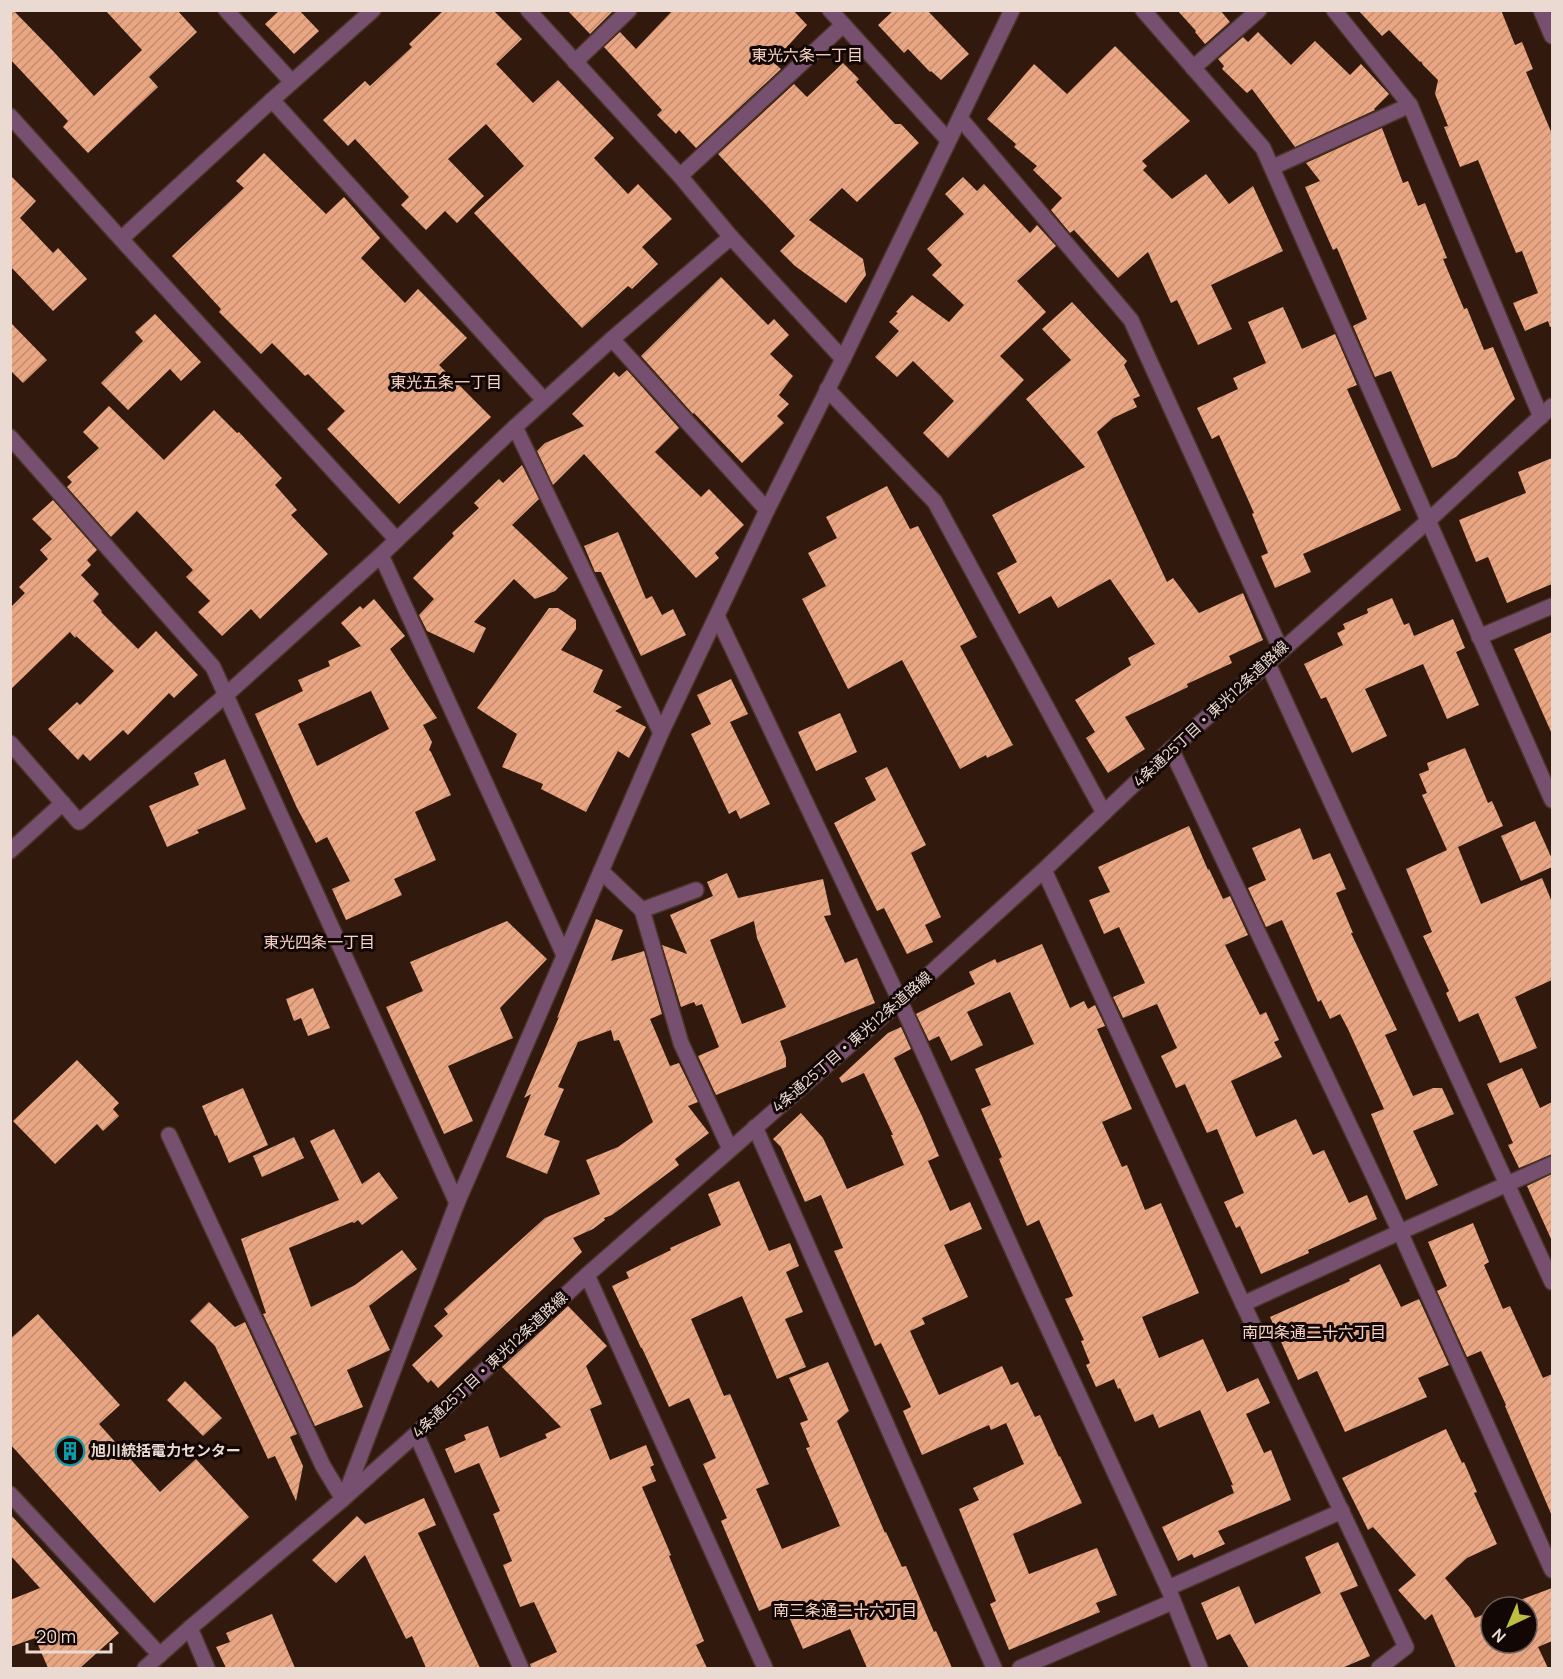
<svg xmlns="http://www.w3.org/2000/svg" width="1563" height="1679" viewBox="0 0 1563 1679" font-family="Manrope,'Noto Sans JP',sans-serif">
<defs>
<pattern id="building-hatch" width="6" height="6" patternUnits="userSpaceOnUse" patternTransform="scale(1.5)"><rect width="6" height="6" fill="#eaa682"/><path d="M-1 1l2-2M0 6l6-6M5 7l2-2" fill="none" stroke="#c18d71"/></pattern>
</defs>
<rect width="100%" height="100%" fill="#31190e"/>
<g fill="url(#building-hatch)" fill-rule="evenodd">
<path d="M10,10H13L53,51L94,96L142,50L105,10H177L197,32L149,77L158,87L88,153L63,127L68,121L10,59Z"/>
<path d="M280,10H299L319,31L294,54L265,24Z"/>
<path d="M444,10H493L522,39L496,64L533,103L558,80L614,138L594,158L628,194L638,184L672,219L642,247L658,264L632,289L628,286L582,328L474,213L524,166L486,124L448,159L484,196L457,223L445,211L426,230L401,205L409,197L355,139L348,146L323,120L365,81L370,86L412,47L409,44Z"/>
<path d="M567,10H614L590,34Z"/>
<path d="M673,10H793L807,25L773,62L781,69L696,148L679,130L676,134L657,115L662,110L604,47L620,32L636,49Z"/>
<path d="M894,10H927L969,54L941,80L931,71L930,72L908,49L904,53L878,25Z"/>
<path d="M1177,10H1220L1230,22L1205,44L1195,32L1196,31Z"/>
<path d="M1358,10H1501L1515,45L1522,42L1533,69L1526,72L1552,134V326L1550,327L1548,321L1525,331L1513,303L1538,293L1522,251L1516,253L1478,160L1460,167L1444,127L1448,126L1435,94L1438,80L1423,65L1421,61L1420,62L1389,30L1382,36Z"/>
<path d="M1258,32L1291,65L1315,41L1350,75L1361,64L1389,94L1374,109L1375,110L1295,147L1252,89L1247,93L1222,69L1224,66L1218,59L1243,37L1248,42Z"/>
<path d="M1115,46L1190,121L1142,161L1147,166L1143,170L1172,199L1206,174L1229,204L1253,186L1283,251L1211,285L1232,329L1198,345L1177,300L1171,303L1148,252L1118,278L1074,230L1070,233L1051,210L1062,198L1033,170L1037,166L1014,147L1016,144L987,119L1034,64L1067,94Z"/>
<path d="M843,63L859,79L856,82L895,124H901L919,143L857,202L842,188L809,220L863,259L866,275L846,303L795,266L780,251L795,236L718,154L794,84L807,97Z"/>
<path d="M1382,128L1403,183L1408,181L1418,206L1425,203L1447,258L1443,259L1464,309L1467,308L1484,350L1493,347L1515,399L1456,457L1432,468L1391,371L1375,377L1353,326L1367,319L1337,248L1333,250L1305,187L1320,181L1306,163Z"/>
<path d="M264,153L326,214L344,197L380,238L361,258L405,303L418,289L467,338L439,365L491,417L399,504L327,429L345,411L308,374L305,376L272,343L261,354L219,312L221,309L172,256L244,188L236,181Z"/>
<path d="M10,175L36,201L20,218L53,253L58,248L87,279L53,311L10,266Z"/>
<path d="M963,177L977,191L984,184L1030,233L1037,225L1056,246L1017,281L1046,312L1000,356L1024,380L948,458L923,433L954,401L913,361L897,377L875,357L899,331L889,322L898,313L896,312L912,295L949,322L964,305L932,275L942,265L927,249L964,214L945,194Z"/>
<path d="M721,277L768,325L774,319L789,335L770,354L793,376L779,395L789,404L777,416L784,423L742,463L694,413L693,414L641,356Z"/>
<path d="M1072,302L1127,361L1124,365L1140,396L1133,399L1137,407L1113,418L1097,432L1167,582L1173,578L1199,613L1243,593L1263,640L1229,656L1232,663L1187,684L1188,687L1125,717L1145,749L1108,773L1086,738L1095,732L1075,700L1131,665L1128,658L1155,644L1110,579L1058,608L1051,596L1019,614L997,573L1017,562L992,515L1085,467L1026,399L1071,360L1042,329Z"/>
<path d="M1283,307L1302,349L1335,334L1357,385L1347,389L1401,510L1303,554L1311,572L1275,588L1261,556L1268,553L1252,514L1254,513L1219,435L1212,439L1197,408L1238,389L1233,378L1266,363L1248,322Z"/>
<path d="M155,314L201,362L181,381L170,369L128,410L101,383L143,341L135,332Z"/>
<path d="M10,322L47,360L23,383L10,370Z"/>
<path d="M627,370L679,428L655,452L701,497L709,489L744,525L715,553L719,558L696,578L584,454L553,485L537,451L545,443L584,426L572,414L614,372L619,377Z"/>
<path d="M109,406L164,460L214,410L237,433L239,432L282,478L275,485L297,510L291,515L328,554L260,619L251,609L222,636L198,612L210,601L186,577L193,570L137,511L111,537L67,487L72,482L67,477L99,448L83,432Z"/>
<path d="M1552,458V584L1507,603L1488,557L1476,562L1459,520L1526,493L1518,472Z"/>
<path d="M522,465L539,499L512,525L568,578L555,591L535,599L514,579L474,622L486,628L474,653L427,631L419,615L434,599L413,578L454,536L452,533L479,508L474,503L499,479L503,483Z"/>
<path d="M887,486L910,529L918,526L977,637L960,646L1013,745L987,758L986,755L960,769L902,660L848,689L802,599L826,586L808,553L837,538L826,517Z"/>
<path d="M53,500L97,550L87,560L91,565L81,575L99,594L93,601L102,611L101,612L138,649L156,631L198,675L174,698L169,693L128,735L123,730L90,761L83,754L78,760L48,729L77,702L80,705L114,671L76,636L75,638L70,632L10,690V608L25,593L19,587L48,559L40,550L52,539L32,519Z"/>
<path d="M618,532L646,599L652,596L662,615L673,609L686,635L641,656L601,572H595L584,546Z"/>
<path d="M1392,598L1404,625L1409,623L1414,636L1453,619L1465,648L1456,652L1479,705L1447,719L1423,664L1365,689L1387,736L1352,753L1326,697L1321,699L1304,664L1343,645L1337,633L1345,629L1343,624L1368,613L1367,609Z"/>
<path d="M374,599L405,636L390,649L437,718L423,725L432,742L429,750L431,752L451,795L415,812L436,860L394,879L402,895L346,920L332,889L350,881L327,837L316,843L297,808L255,714L303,691L298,680L330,666L328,661L361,646L341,623L360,606L363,609ZM371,691L389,729L317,766L298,724Z"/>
<path d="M549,608H558L576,620V629L561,650L603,670L593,692L622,707L615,711L646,727L629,758L618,751L586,812L541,789L543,784L502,767L517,734L477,708Z"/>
<path d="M1552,632V734L1514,649Z"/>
<path d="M731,679L748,714L730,722L770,804L740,819L736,810L729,814L691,734L711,724L697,695Z"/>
<path d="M840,713L857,752L816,771L798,732Z"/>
<path d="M1465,748L1488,803L1492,801L1503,826L1458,847L1481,904L1542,878L1552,902V980L1515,997L1537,1048L1500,1063L1478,1013L1459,1022L1446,993L1449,991L1423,936L1432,932L1406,869L1447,850L1422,795L1427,793L1419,774L1429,770L1427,763Z"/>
<path d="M225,759L246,809L197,830L199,833L167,847L149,806L199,785L194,773Z"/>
<path d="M887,767L926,845L911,853L941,917L925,925L933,942L907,954L884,908L877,911L834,823L876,800L865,778Z"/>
<path d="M1535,821L1552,859V867L1521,881L1501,836Z"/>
<path d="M1189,826L1208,870L1209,869L1223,899L1230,896L1248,935L1225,945L1260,1015L1266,1012L1279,1040L1274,1042L1282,1057L1231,1081L1256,1137L1296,1119L1313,1155L1324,1150L1349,1203L1367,1195L1377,1219L1308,1250L1309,1253L1261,1274L1240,1226L1236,1228L1224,1202L1244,1193L1217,1129L1207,1133L1185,1084L1176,1088L1161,1056L1177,1048L1157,1004L1123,1018L1113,997L1145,983L1119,927L1104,934L1089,900L1110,892L1098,867Z"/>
<path d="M1300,828L1313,860L1330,853L1346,889L1336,893L1353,933H1351L1397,1030L1385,1035L1413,1096L1433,1088H1442L1454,1114L1413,1131L1438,1185L1406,1200L1371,1114L1384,1109L1348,1029L1340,1014L1330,1019L1321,1000L1318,1002L1282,920L1266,927L1248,888L1266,880L1252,848Z"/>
<path d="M727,873L738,898L823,879L831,915L824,916L845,963L857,958L875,1003L780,1041L786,1058V1067L716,1095L698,1056L719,1047L702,1004L696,1006L694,1002L681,1007L662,945L687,954L670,915L713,896L707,882ZM754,921L757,938L786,1007L742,1024L710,940Z"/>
<path d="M596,919L623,930L611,961L644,951L662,1014L650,1019L670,1066L679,1063L698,1102L688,1106L709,1133L675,1159L679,1165L612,1215L604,1218L605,1220L593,1229L573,1238L582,1252L438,1388L431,1380L428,1383L412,1365L443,1336L434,1326L448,1314L444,1309L545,1218L600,1194L586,1160L618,1147L653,1122L619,1040L614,1041L611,1030L578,1042L558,1087L564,1089L544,1135L560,1141L547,1174L506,1157L531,1094L524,1098L559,1017L557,1018Z"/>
<path d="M507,921L547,959L500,1008L513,1038L448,1066L473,1121L444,1134L386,1007L423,991L410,962Z"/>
<path d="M1042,944L1070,1008L1084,1001L1088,1009L1095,1005L1105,1026L1097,1029L1132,1109L1102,1122L1122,1167L1127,1165L1145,1210L1161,1203L1199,1293L1142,1317L1159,1358L1203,1339L1227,1392L1258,1378L1270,1403L1246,1414L1264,1453L1271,1450L1291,1500L1218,1531L1225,1544L1194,1558L1192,1554L1178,1561L1162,1527L1234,1493L1231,1485H1233L1200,1410L1159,1428L1153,1414L1135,1422L1120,1388L1118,1389L1114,1379L1096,1387L1086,1365L1090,1363L1081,1341L1084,1340L1065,1299L1073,1296L1039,1220L1027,1226L999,1159L1002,1157L981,1109L991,1105L975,1069L1034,1044L1010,992L967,1012L983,1045L951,1061L939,1036L929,1041L916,1014L975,984L969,972L995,959L997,963Z"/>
<path d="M313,988L330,1028L308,1036L301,1018L294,1021L286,999Z"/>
<path d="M901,1027L911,1049L894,1058L922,1116L939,1156L928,1161L950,1211L970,1202L982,1229L944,1245L968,1297L922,1318L925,1324L910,1331L939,1395L1002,1366L1011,1385L1018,1382L1035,1417L1040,1415L1059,1457L1060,1456L1082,1503L1013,1534L1029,1574L1097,1548L1117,1595L1096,1603L1100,1612L1009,1650L990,1604L996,1601L959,1509L979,1500L973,1488L1024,1464L1006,1423L991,1430L989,1425L922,1455L903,1411L911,1407L881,1343L875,1346L834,1251L843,1248L821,1195L805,1202L781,1147L773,1139L801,1113L823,1138L847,1189L904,1165L891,1135H893L864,1073L842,1083L839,1078L888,1033Z"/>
<path d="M77,1060L119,1103L113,1109L119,1116L103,1131L97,1124L55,1164L13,1121Z"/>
<path d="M1522,1068L1540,1108L1552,1102V1154L1519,1168L1508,1145L1513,1143L1487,1084Z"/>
<path d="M243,1088L268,1145L229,1163L217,1135L215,1136L202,1106Z"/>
<path d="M334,1129L362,1184L379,1172L398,1198L362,1225L358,1220L354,1223L352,1222L289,1248L311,1307L355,1285L402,1250L417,1269L369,1306L390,1350L347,1370L363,1407L315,1426L263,1314L266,1313L241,1239L339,1200L310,1141Z"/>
<path d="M294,1137L304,1158L262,1177L253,1156Z"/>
<path d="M1552,1174V1241L1527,1186Z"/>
<path d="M739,1181L769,1251L790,1243L799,1266L786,1272L803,1312L785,1319L806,1367L777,1379L742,1296L691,1319L724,1396L730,1394L769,1484L756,1489L782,1549L840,1526L806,1448L810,1447L800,1423L808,1420L789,1378L828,1362L849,1411L837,1421L885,1533L886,1532L902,1567L906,1566L934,1632L936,1631L952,1668H867L850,1629L803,1649L782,1601L759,1611L721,1521L727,1518L703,1464L716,1458L689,1398L669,1407L642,1348H641L612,1286L629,1278L626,1272L671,1250L670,1248L721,1225L708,1194Z"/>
<path d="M1473,1223L1489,1262L1484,1265L1503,1309L1510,1306L1543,1378L1552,1374V1516L1505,1406L1506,1405L1481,1351L1467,1357L1437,1291L1447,1286L1428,1242Z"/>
<path d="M1380,1264L1401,1307L1419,1299L1449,1365L1418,1378L1427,1397L1345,1432L1317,1371L1298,1380L1270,1317L1350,1281L1349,1279Z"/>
<path d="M209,1302L235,1327L245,1322L297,1434L290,1437L303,1466L296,1501L275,1456L268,1459L215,1346L190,1321Z"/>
<path d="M568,1306L607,1346L586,1366L602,1404L590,1409L610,1460L646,1445L654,1465L650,1467L656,1481L642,1487L671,1555L669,1556L704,1641L696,1645L707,1668H531L530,1664L557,1652L534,1602L520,1607L503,1565L512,1561L493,1514L500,1511L479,1463L455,1473L445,1449L466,1440L464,1435L488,1426L500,1458L547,1438L545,1434L561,1427L502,1367Z"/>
<path d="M38,1314L120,1405L99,1424L160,1492L196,1459L249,1517L154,1603L10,1444V1339Z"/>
<path d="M185,1381L222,1418L203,1436L167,1400Z"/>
<path d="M1446,1429L1462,1463L1464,1462L1477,1492L1474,1493L1497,1544L1467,1558L1445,1578L1470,1608L1475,1618L1491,1611V1643H1527V1607H1501L1552,1588V1641L1538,1647L1548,1668H1456L1432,1614L1425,1620L1398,1590L1416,1575L1373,1527L1368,1530L1342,1478Z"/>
<path d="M424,1498L436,1525L418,1533L480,1668H426L412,1636L406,1639L365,1555L336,1583L312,1560L357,1516L365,1524Z"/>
<path d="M10,1514L119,1633L80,1668H48L35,1638L10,1647V1600L40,1588L10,1555Z"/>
<path d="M1338,1542L1358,1586L1340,1593L1370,1656L1342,1668H1249L1230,1634L1217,1640L1201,1603L1239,1586L1255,1624L1321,1593L1305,1557Z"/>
<path d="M272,1614L295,1668H226L216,1647L230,1642L226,1633Z"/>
</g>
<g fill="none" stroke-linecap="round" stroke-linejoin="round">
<g stroke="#4b3429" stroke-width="18">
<g id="lane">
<path d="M1541,10L1552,36"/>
<path d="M1273,167L1410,105"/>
<path d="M601,871L642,910L681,1043L730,1149"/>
<path d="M642,910L696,890"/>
<path d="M169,1135L323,1466L343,1499"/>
<path d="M10,1494L160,1655"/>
</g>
</g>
<g stroke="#4b3429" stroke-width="18">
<g id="street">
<path d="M226,10L292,82"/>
<path d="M528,10L680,176L731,237L843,359"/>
<path d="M830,10L948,140"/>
<path d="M1143,10L1263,148L1552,800"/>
<path d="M1334,10L1410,105L1541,417"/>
<path d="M575,62L629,10"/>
<path d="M1193,68L1259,10"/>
<path d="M272,100L544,400"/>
<path d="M10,116L121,239L397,540"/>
<path d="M960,118L1131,320L1281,650"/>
<path d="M680,176L843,25"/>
<path d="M121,239L272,100L373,10"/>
<path d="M612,339L767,510"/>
<path d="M827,389L935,502L1104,813"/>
<path d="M515,427L661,733"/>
<path d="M10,437L213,667L457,1203"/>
<path d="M381,555L564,955"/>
<path d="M717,616L900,1001L1032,1293L1168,1588L1200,1668"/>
<path d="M1479,637L1552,606"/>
<path d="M1267,662L1552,1282"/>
<path d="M10,743L79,822L227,694L381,555L515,427L612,339L731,237"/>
<path d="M1171,749L1400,1232L1552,1570"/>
<path d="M10,851L63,803"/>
<path d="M1044,870L1243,1304L1406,1647L1379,1668"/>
<path d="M755,1127L994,1668"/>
<path d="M587,1275L765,1668"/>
<path d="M1243,1304L1400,1232L1552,1164"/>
<path d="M416,1434L521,1668"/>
<path d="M345,1496L457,1203L661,733L767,510L843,359L1012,10"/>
<path d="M1168,1588L1342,1511"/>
<path d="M190,1628L207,1668"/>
<path d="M145,1668L190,1628L343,1499L416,1434L587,1275L900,1001L1044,870L1171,749L1429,520L1552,406"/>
<path d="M1020,1668L1172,1602"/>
</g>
</g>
<use href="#lane" stroke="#775070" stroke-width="15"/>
<use href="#street" stroke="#775070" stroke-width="15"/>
</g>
<defs>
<g id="building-ring" transform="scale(1.5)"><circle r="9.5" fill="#120704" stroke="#0f9aa8" stroke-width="1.5"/><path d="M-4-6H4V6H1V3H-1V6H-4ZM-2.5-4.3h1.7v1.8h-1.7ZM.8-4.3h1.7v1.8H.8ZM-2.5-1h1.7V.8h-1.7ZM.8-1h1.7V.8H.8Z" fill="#0f9aa8"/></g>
</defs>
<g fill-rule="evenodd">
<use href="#building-ring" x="70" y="1451"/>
</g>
<g text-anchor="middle" stroke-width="6" stroke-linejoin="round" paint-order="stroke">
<g font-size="15" fill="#ebdad2" stroke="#120704">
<text transform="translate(1211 714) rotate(-43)" y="5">4条通25丁目・東光12条道路線</text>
<text transform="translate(852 1042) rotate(-41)" y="5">4条通25丁目・東光12条道路線</text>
<text transform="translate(490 1365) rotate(-43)" y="5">4条通25丁目・東光12条道路線</text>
</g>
<g font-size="15" font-weight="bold" fill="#ebdad2" stroke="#120704" text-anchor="start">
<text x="91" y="1456">旭川統括電力センター</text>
</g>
<g font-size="16" fill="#f6d3c4" stroke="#120704">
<text x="807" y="61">東光六条一丁目</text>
<text x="446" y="388">東光五条一丁目</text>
<text x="319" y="948">東光四条一丁目</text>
<text x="1314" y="1338">南四条通二十六丁目</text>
<text x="845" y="1616">南三条通二十六丁目</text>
</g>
</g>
<rect width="1563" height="1679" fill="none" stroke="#ebdad2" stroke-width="24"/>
<g transform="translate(1509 1625) rotate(224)"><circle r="28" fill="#120704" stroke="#695b56" stroke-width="1.5"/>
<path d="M0-4.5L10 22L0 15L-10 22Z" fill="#bebf42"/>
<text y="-9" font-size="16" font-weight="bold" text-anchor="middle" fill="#ebdad2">N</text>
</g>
<path d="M27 1643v9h84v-9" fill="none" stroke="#ebdad2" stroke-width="3"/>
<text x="36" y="1643" font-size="18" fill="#ebdad2" stroke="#120704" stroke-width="4.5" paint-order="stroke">20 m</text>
</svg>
